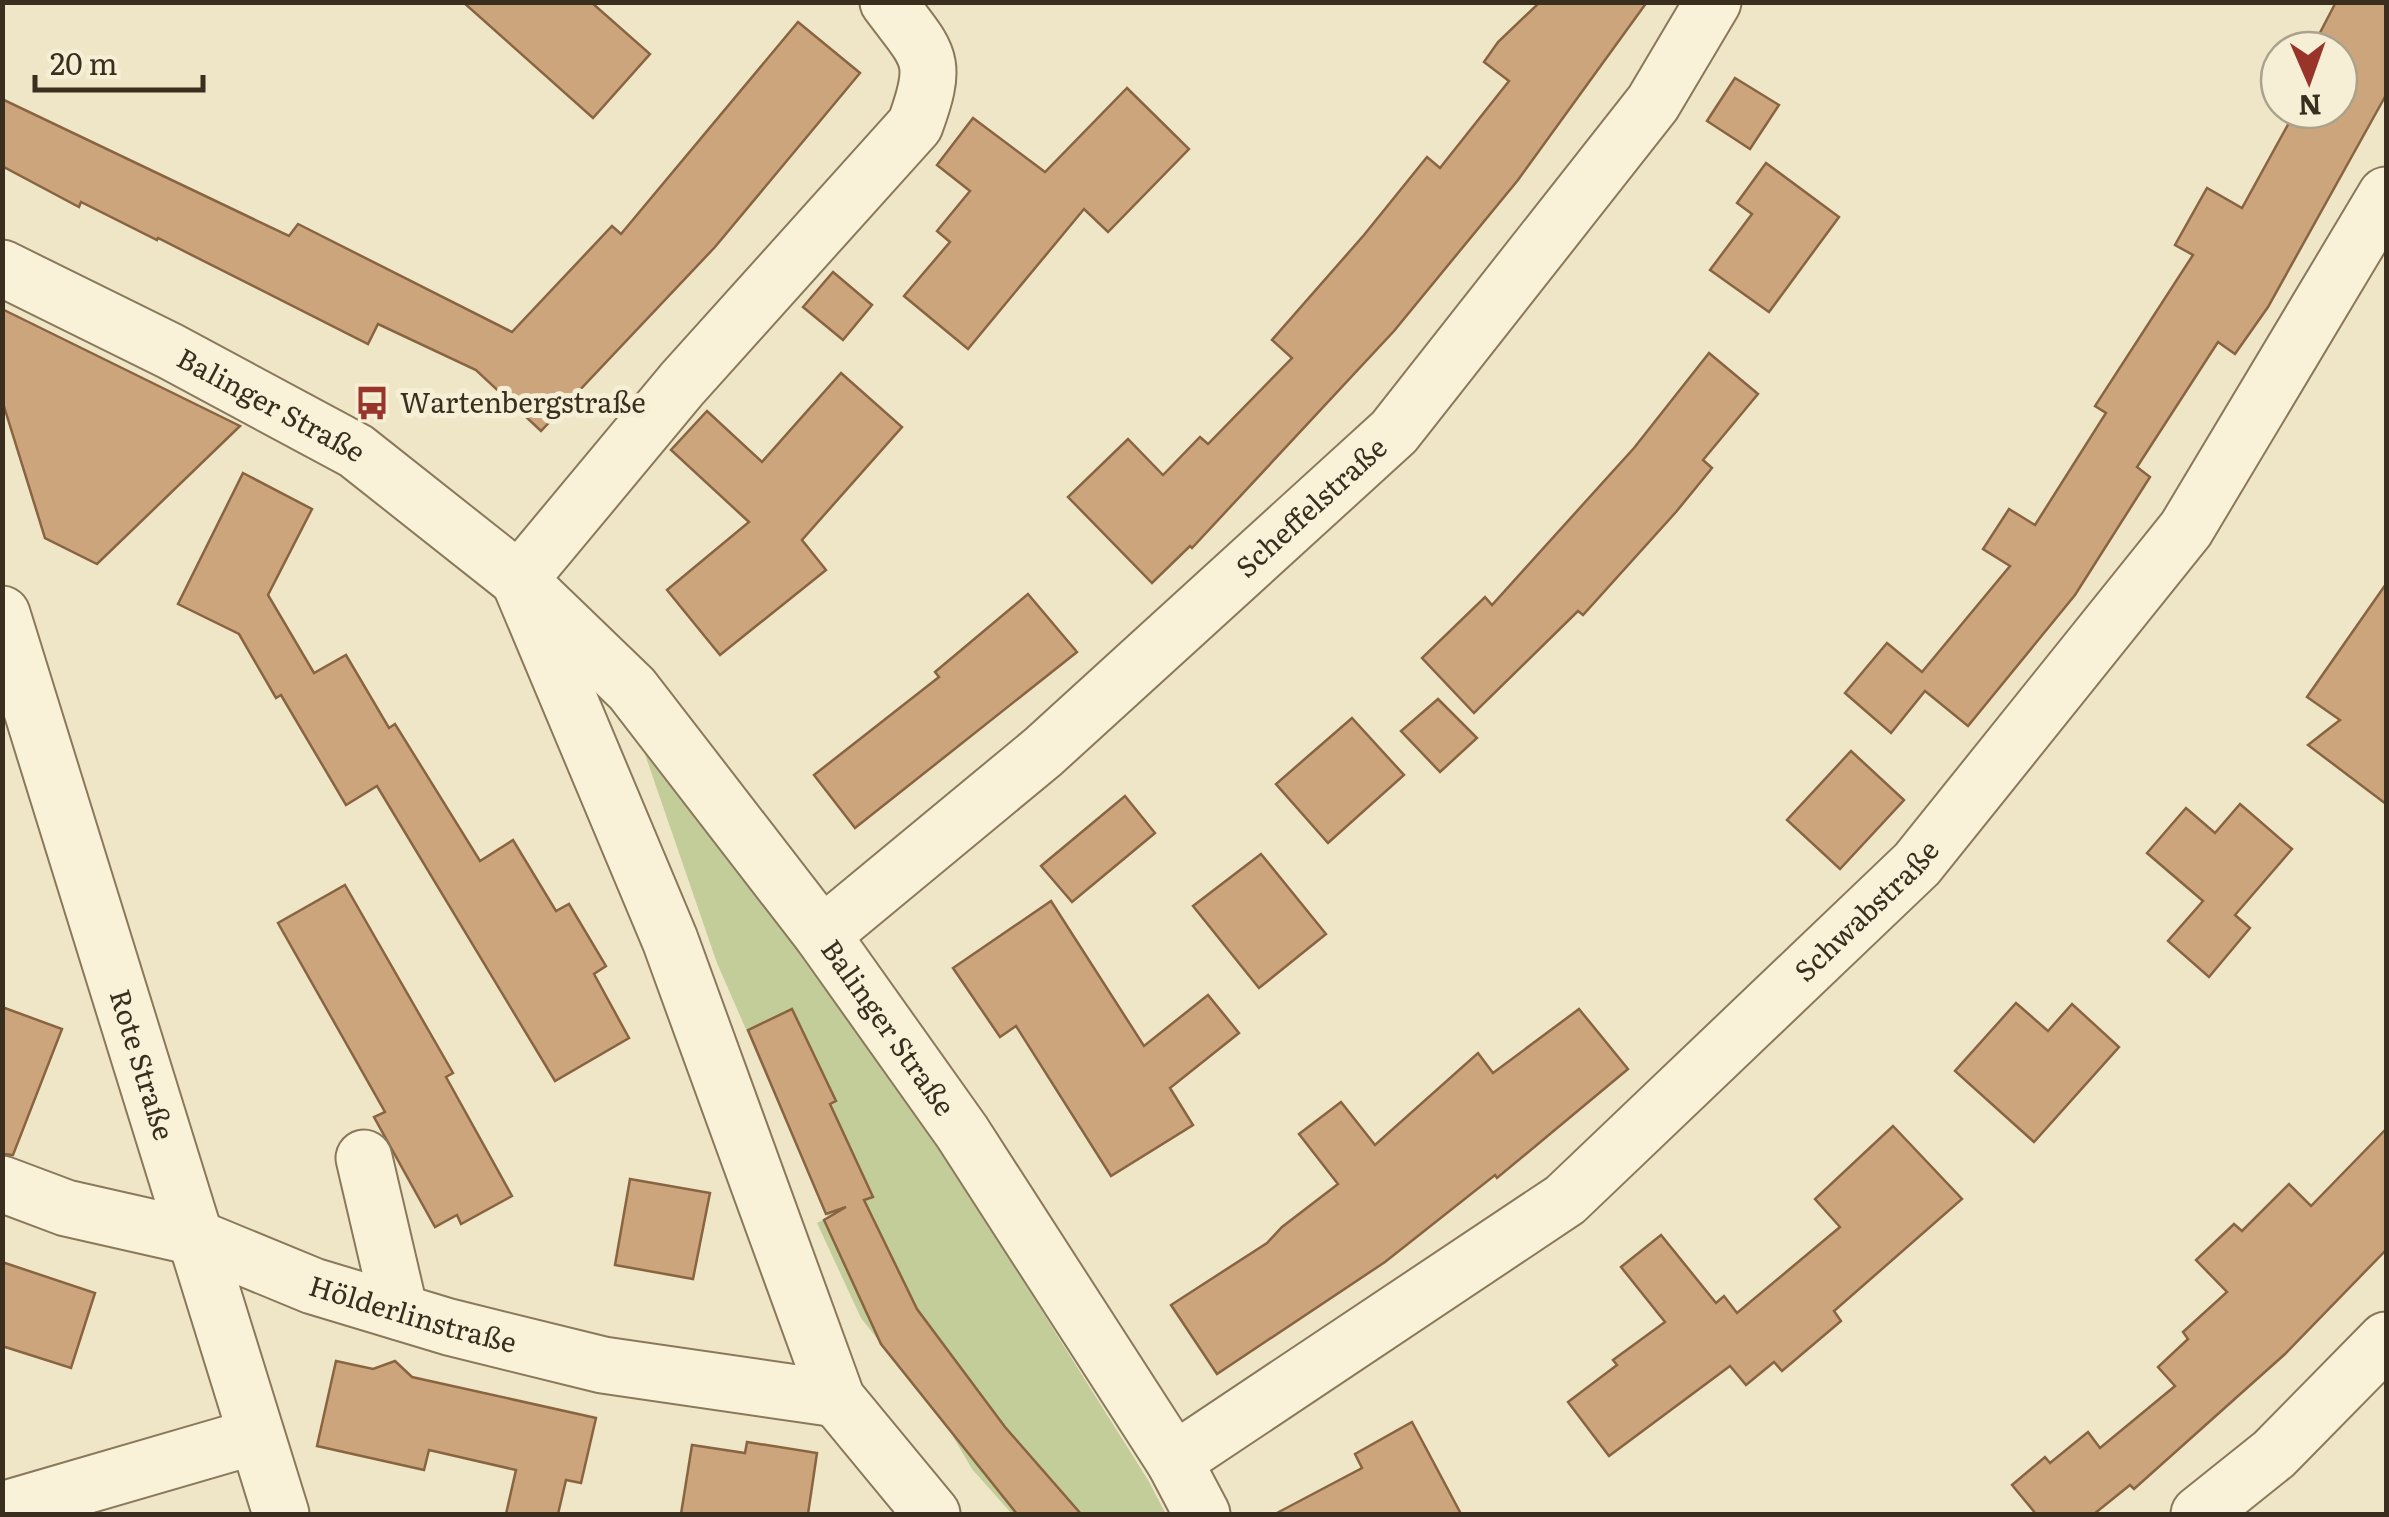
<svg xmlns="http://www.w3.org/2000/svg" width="2389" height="1517" viewBox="0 0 2389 1517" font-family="Literata,serif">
<rect width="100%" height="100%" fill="#eee6c6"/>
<path fill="#c2cd9a" d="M639,737L802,952L937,1144L1148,1480L1166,1514H1012L972,1469L951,1433L861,1318L817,1223L828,1217L717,963Z"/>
<g fill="#cca57c" stroke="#896441" stroke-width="2.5">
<path d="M463,2H591L650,54L593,118Z"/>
<path d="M1540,2H1647L1518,180L1394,331L1192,548L1190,546L1152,583L1068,497L1128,439L1163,475L1200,437L1208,444L1292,358L1272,340L1364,235L1427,157L1440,168L1509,81L1484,62L1498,42Z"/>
<path d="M2336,2H2386V95L2268,307L2235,354L2218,342L2137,467L2150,477L2075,595L1968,726L1925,691L1891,733L1845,693L1887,643L1922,672L2010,566L1983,549L2009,509L2035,525L2106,413L2095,406L2193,255L2175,245L2207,188L2242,208L2296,110H2339V50H2311Z"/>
<path d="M798,22L860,73L715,247L541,431L476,370L378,324L368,344L158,238L157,240L81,202L79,207L2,166V99L289,236L298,224L512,332L612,226L621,234Z"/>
<path d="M1735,78L1779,105L1750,149L1707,121Z"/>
<path d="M1127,88L1189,149L1108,232L1084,209L968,349L904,296L950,242L937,231L970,191L937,165L973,118L1045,172Z"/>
<path d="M1766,163L1839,217L1769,312L1710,270L1752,214L1737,203Z"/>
<path d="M833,272L872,305L843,340L803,307Z"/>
<path d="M2,309L240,426L97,564L45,538L2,400Z"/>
<path d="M1709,353L1758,394L1703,460L1712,468L1676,512L1583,615L1578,611L1474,713L1422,658L1485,597L1492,605L1634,448Z"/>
<path d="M841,373L902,427L802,540L826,570L720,655L667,590L749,522L671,450L707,411L762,462Z"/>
<path d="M243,473L312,509L268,595L314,673L346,655L389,728L395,724L480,861L513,840L556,911L569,904L606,966L594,974L629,1038L555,1081L377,786L346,805L281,695L276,698L239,634L178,604Z"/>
<path d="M2386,584V804L2308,745L2340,720L2307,697Z"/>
<path d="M1028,594L1077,652L855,828L814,775L939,677L935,672Z"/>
<path d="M1438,699L1477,738L1440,772L1401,731Z"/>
<path d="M1352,718L1404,775L1328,843L1276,784Z"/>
<path d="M1851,751L1904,800L1840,869L1787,820Z"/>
<path d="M1125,796L1155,833L1072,902L1041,866Z"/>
<path d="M2240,804L2292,849L2235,915L2250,928L2209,977L2168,941L2203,901L2147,853L2186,808L2215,833Z"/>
<path d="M1261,854L1326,934L1259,988L1193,906Z"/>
<path d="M345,885L453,1073L446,1077L512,1196L461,1224L457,1215L435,1227L374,1117L385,1112L278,923Z"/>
<path d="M1051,901L1144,1046L1208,995L1239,1033L1170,1088L1193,1125L1111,1176L1016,1026L1000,1037L953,968Z"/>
<path d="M2016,1003L2048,1031L2072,1004L2119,1047L2034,1142L1955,1071Z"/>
<path d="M2,1007L62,1029L13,1155L2,1154Z"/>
<path d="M792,1009L836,1101L830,1104L873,1197L864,1200L917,1309L1005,1427L1081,1514H1017L881,1344L824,1220L846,1207L826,1214L748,1030Z"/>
<path d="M1579,1009L1628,1069L1497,1178L1495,1175L1385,1262L1217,1374L1171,1305L1267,1243L1282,1227L1338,1184L1299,1134L1341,1102L1375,1145L1478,1053L1493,1073Z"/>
<path d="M1893,1126L1962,1199L1834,1311L1841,1321L1782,1371L1774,1362L1746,1385L1730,1366L1609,1456L1568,1402L1617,1365L1613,1360L1665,1322L1621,1267L1661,1235L1716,1303L1724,1296L1737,1313L1840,1227L1815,1199Z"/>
<path d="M2386,1129V1250L2285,1354L2134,1489L2130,1485L2094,1514H2036L2012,1485L2045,1457L2050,1463L2088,1432L2100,1448L2175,1386L2158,1367L2188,1339L2183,1332L2227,1292L2196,1260L2234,1224L2242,1231L2289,1184L2311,1206Z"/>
<path d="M630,1179L710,1193L693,1279L615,1265Z"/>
<path d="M2,1262L95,1293L71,1368L2,1346Z"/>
<path d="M336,1361L373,1369L395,1361L412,1377L596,1418L581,1483L566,1480L558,1514H506L516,1470L429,1450L424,1470L317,1446Z"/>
<path d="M1412,1422L1461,1514H1275L1362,1468L1355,1454Z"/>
<path d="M747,1442L817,1453L808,1514H681L692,1445L745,1453Z"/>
</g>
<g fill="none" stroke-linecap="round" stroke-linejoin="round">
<g stroke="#8a785b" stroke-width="59">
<g id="minor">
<path d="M888,2C928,56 940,57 915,125L682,384L519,580L670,940L837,1399L932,1514"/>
<path id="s1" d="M2,268L170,351L356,451L519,580L632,689L822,935L962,1132L1174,1461L1202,1514"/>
<path id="s2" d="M2,614L281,1514"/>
<path id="s3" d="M822,935L1043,752L1394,432L1653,103L1713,2"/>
<path d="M364,1158L400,1312"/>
<path id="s4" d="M2,1184L66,1208L194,1237L313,1286L449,1327L603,1365L837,1399"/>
<path id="s5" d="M1174,1461L1565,1200L1917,864L2186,529L2386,195"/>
<path d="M2,1510L256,1436"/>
<path d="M2199,1514L2274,1454L2386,1340"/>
</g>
</g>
<use href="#minor" stroke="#f9f2d9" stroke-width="55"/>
</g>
<defs>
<g id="bus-bare" transform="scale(2.7)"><path d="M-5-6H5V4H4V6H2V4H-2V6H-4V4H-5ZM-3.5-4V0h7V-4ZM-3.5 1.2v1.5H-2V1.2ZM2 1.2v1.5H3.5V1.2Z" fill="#99342b" stroke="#f6efd6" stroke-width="2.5" paint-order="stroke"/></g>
</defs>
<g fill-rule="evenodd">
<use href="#bus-bare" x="372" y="403"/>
</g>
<g text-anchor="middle" stroke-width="10" stroke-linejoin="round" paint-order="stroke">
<g font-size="28" fill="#3a2f1f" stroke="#f6efd6" text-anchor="start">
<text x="400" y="413">Wartenbergstraße</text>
</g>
<g font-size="28" fill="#3a2f1f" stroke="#f6efd6">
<text dy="10" stroke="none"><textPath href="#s1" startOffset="302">Balinger Straße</textPath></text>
<text dy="10" stroke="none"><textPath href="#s3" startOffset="650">Scheffelstraße</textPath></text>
<text dy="10" stroke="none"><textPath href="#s5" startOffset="888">Schwabstraße</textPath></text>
<text dy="10" stroke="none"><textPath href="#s1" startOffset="1188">Balinger Straße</textPath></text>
<text dy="10" stroke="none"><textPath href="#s2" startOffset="472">Rote Straße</textPath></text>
<text dy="10" stroke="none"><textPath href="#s4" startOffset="432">Hölderlinstraße</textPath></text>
</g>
</g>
<rect width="2389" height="1517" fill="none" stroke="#3a2f1f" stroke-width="10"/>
<g transform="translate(2309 80) rotate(178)"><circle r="48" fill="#f6efd6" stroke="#aba28d" stroke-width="2.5"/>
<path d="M0-8L18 38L0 25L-18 38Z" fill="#99342b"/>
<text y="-15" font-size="28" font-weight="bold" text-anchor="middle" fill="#3a2f1f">N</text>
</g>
<path d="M35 75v15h168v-15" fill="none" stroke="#3a2f1f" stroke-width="5"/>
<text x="50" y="75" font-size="30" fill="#3a2f1f" stroke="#f6efd6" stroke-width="8" paint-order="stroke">20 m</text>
</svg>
